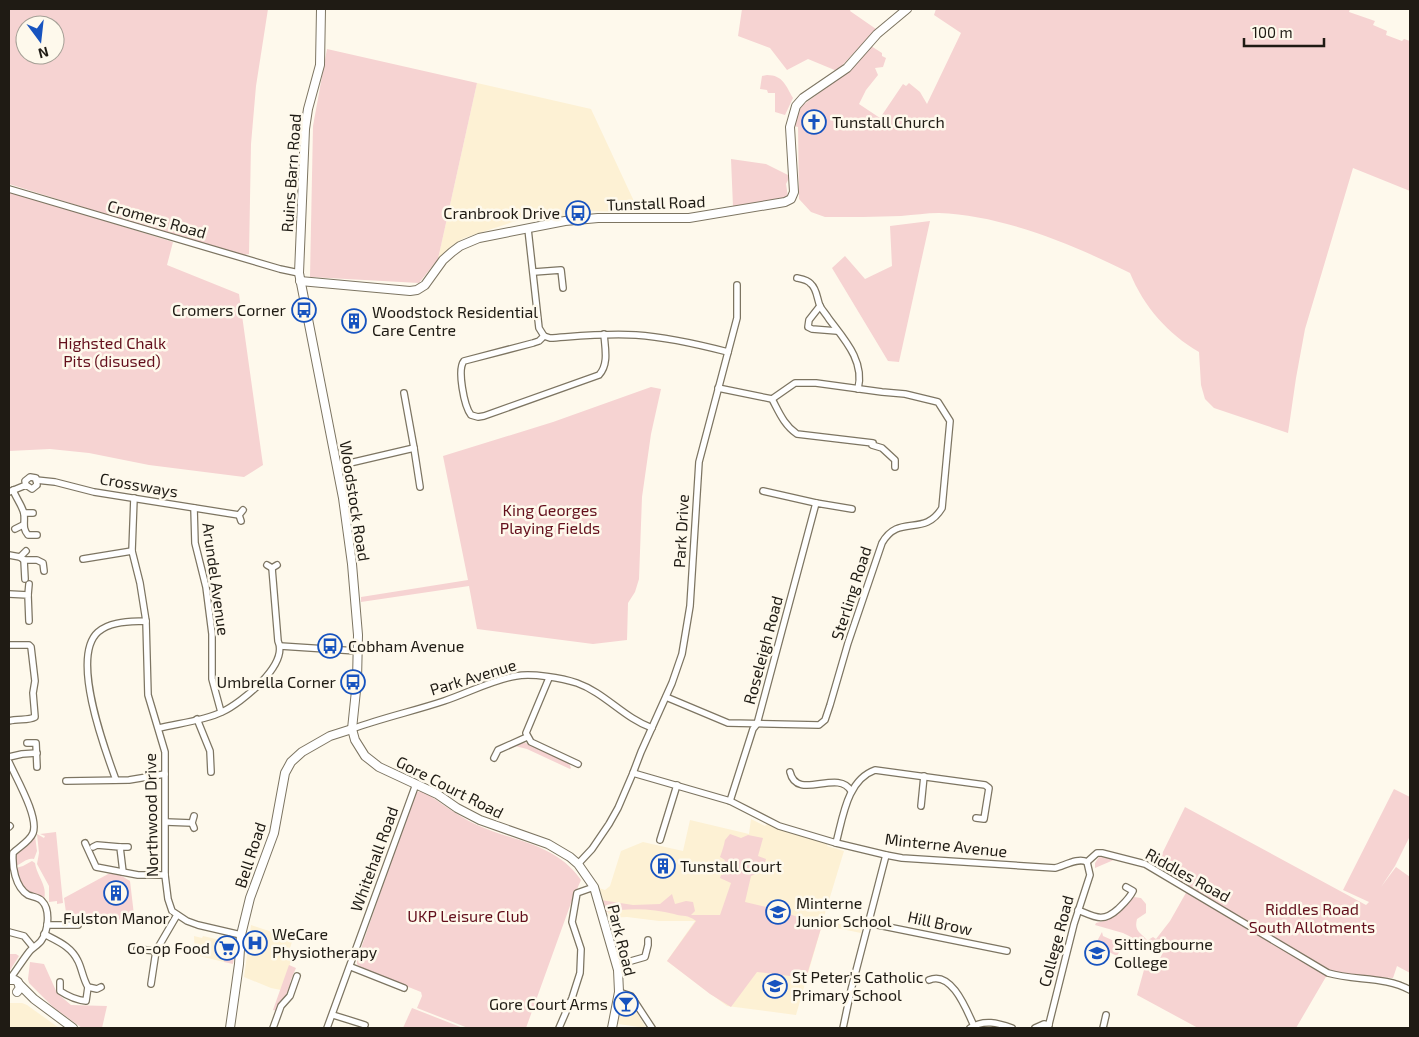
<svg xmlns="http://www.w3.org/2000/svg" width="1419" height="1037" viewBox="0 0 1419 1037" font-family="'Exo 2',sans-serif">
<rect width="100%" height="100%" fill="#fef9ec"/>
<g fill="#fdf1d4">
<path d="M477,83L591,109L639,212L587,211L564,217L546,220L532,218L522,219L464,238L450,247L445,254L438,259Z"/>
<path d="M751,819L765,826L767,824L791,832L828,842L827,846L844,851L823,920L862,929L861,933L822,925L796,1015L727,1006L667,961L695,921H659L627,917L610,918L599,888L605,890L610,886L621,851L643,842L683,851L690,820L749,834Z"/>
<path d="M251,925L293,939L290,948L294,949L292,958L281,990L271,988L244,977Z"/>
<path d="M194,936L202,938L203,936L229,942L224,962L195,955Z"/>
<path d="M625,998L630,1001L646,1028L618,1024L621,1001Z"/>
<path d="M9,1003H22L27,1005L59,1028H9Z"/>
</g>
<g fill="#f6d3d2" fill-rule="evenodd">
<path d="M9,9H268L256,86L251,144L249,254L244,255L121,219L9,184ZM25,25H55V55H25Z"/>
<path d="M742,9H851L850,11L876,29L837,71L808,59L787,70L770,48L738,36Z"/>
<path d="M936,9H1350L1349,12L1375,21L1373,25L1387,31L1386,35L1402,41L1404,39L1410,41V191L1353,168L1305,329L1296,378L1288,433L1214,408L1205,399L1201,385L1199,352C1168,334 1144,307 1130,273C1074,245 1002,215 939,213C926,213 914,215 901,216C876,217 850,217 825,217L811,212L799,199L798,127L794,126L796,110L834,82L871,46L882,53V56L886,58L883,67L875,68L878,75L866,90L859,104L880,118L903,84L906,86L909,83L920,92L927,104L961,33L934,15Z"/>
<path d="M327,49L477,83L438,259L419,283L310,277L313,126Z"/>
<path d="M767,75C783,75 786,86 793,98L785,115L775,112V93H768L767,90L760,89L762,76Z"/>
<path d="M731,159L766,164L790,176L786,184L788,197L733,207Z"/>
<path d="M9,191L173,242L167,265L239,294L263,465L244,477L149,465L89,453L50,449L9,451Z"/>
<path d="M930,221L899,362L888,361L832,268L845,256L865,279L892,266L890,226Z"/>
<path d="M651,387L661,389L651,434L642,497L639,579L635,592L628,603L627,640L593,644L477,629L469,586L361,602V597L468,580L443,456L553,422Z"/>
<path d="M522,742C527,742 561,759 569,763L571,768L570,769L527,749L515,746Z"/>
<path d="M1394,789L1410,797V836L1395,866L1381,887L1396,867L1410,877V973L1397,966L1393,978L1355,976L1328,971L1153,864L1160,858L1185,807L1366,905L1369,902L1343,890Z"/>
<path d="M423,791C440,802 456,815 475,824C513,842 554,842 581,880L571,903L526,1028H468L417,1008L422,996L421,992L361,968L357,964V960L415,792Z"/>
<path d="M56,832L63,903L57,904V901L49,902V886L37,864L39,853L37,834L44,838L45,836L40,834Z"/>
<path d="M730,834L741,838L748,835L763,838L758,856L766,859L762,873H758L751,876L745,902L771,908L822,925L806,978L757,972L731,1007L710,994L667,961L696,921C687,914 684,917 674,914C652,908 627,908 605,912L601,900L633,905L660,904L672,894L675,904L686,901L693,902L695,911L691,915H720L731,883L720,878L721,875H723L725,869L721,868L725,860L720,857C722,851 724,846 725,840Z"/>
<path d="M35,836L37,851L34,859C27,857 22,864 15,866C14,850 23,846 35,836Z"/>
<path d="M1099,857L1116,859L1095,868V863Z"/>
<path d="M32,861L35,863C37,877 48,885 44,900C25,890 22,889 16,868L23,866Z"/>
<path d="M110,873L120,875L130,881L134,915L118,920L91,924L87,918L67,920L64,898Z"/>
<path d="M1187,891L1327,975L1296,1028H1198L1137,995L1147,959L1157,965L1163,952L1145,942L1153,937L1156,939L1170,921Z"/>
<path d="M1134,897L1141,898L1146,904V913L1137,919C1134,931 1140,932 1147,940L1141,942L1123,933L1095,925L1096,923L1107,920Z"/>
<path d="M1102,932L1103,936L1123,945L1117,956L1095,945Z"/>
<path d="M229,943L232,944L235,950L233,964L224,962Z"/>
<path d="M9,954H16L19,956L9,972Z"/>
<path d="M30,962L44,964L57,993L71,1005L107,1006L102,1028H82L53,1007L29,983L28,979Z"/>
<path d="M289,965L296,968L290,982L291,986L277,1011L273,1010Z"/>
<path d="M412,1008L463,1028H403Z"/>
</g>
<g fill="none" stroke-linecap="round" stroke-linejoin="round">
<g stroke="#7d7562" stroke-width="8">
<g id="minor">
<path d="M9,189L280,269L299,273"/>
<path d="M528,229L539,328L544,336L550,338C579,336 607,333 636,335C667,337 697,344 728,352"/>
<path d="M534,272L561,270L563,288"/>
<path d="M797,278C802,279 808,280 811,284C817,289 817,299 820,306C822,310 826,314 829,319C844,339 865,361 858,389"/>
<path d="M820,306L809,320L808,327L812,329L837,331"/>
<path d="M544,336L539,341L533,343L464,361C457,369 464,406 471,415L478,417L484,416L599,375C609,364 605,348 604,334"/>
<path d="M718,388L772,399C779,412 784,425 797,434L873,443L872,445L882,448L895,460V467"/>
<path d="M404,393L414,448"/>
<path d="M337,466L414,448L420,487"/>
<path d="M36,480L55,482L94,492L239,515"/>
<path d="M13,490C16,498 23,507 24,514C25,523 22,528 28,535H37"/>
<path d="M763,491L816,503"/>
<path d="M9,492L26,485L25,481L30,477L36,478L37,485L32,489L26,485"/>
<path d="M134,498L132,551L140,583L146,621L148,695L165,752V875L168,899L172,911L187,921L198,925L241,935"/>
<path d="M194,508L195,543L206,587L212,634V679L221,712"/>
<path d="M24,513H33"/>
<path d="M241,521L239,515L243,510"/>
<path d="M15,529L23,525"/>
<path d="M9,555L20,557L24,560L25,579"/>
<path d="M20,557L26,551"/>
<path d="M83,559L132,551"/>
<path d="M24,560H37L43,563L44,571"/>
<path d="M267,565L272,568L277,565"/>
<path d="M9,594L28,595L29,621"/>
<path d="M28,595L29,584"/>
<path d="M9,645H29L31,647L35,681L33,693L35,717C28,721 18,718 9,721"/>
<path d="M280,646L357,651"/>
<path d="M549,678L526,733L531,742L578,764"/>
<path d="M666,697L728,723L819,725L825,720L830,705L848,643L882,543C899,513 924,538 942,508L950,421L938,402L905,394L882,392L816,383H795L772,399"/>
<path d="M197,719L210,751L211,772"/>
<path d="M159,728C180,723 203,721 222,712C241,703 289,665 278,641L272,568"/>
<path d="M352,729C382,718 414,711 444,701C468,693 492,680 516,676C532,673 562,678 577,683C605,693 624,718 652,728"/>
<path d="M27,743H36L37,767"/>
<path d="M9,757L22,754L37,753"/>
<path d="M494,758L498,750L527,737"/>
<path d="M9,762C16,778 39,817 33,833C30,841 19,847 13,853C12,866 15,887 28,895C33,897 39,897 42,901C51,910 48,932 41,941C38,945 32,948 29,952C22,961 16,971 9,980"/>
<path d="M790,772C797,802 838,768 851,791"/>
<path d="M633,773L730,801L779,826L836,843L886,855L902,858L1055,868C1064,866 1078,857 1087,862"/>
<path d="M116,780C105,750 70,657 98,632C111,621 129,622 146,621"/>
<path d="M66,781L129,780L165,774"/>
<path d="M730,801L753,729L757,724L816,503L852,509"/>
<path d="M921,806L924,776"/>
<path d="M166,822L192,823"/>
<path d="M9,827L10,826"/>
<path d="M194,828L192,823L194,816"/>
<path d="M660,840L677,785"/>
<path d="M85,843L96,867L138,875H165"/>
<path d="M836,843C843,817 847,780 875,770L985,785L989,788L984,819L976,818"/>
<path d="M93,847L97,845L120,847L123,872"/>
<path d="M120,847H128"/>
<path d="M1087,862L1097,853H1102L1145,864L1328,973C1355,981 1385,976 1410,990"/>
<path d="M578,864L592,849L609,824L618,808L633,773L641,752L672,683L682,654L690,606L699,462L737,318V285"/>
<path d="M1078,910C1095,917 1103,923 1118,909C1124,903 1129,899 1133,891L1126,887"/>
<path d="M868,923L1007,951"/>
<path d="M47,925H78"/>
<path d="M9,932L24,936L33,947"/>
<path d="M44,934C57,941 71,946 78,961C82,969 83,979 88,987L97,989L101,987"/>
<path d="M137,949L156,951"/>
<path d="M617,965L645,957L648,945V940"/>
<path d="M351,967L404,988"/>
<path d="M929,980C952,970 967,1011 974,1026"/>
<path d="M60,982V991C69,997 76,1000 86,1001L88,987"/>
<path d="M151,984L156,951L177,915"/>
<path d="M619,992L631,996L652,1028"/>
<path d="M333,1015L365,1025"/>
<path d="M273,1028L281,1006L290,996L297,976"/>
<path d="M327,1028L416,784"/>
<path d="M559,1028L572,998L580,973L581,949L572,922L577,893L594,887"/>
<path d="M843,1028L851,990L886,855"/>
<path d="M970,1028C984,1019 998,1023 1012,1028"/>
<path d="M1035,1028L1044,1024L1049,1025"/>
<path d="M1048,1028L1074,924L1090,875L1087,862"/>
<path d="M1103,1028L1106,1015"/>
</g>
</g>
<g stroke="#7d7562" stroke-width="10">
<g id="tertiary">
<path d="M321,9L320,65L308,109L305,129L299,273L343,498L352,564L358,635L357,681L352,729L355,740L365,756L379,767L437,794L457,808L480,820L548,844L570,857L578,864L594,887L618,970L619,992L612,1028"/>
<path d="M300,281L410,291L417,290L425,285L443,260L452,252L460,246L479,238L565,221L598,218H689L785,202L791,199L794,192L790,127L796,106L803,98L847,68L877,34L907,9"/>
<path d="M9,980H15L18,982L20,988L17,992"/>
<path d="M19,984L34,999L73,1028"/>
<path d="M230,1028L239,964L241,935L250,898L274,833L285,773L291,762L302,752L330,736L352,729"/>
</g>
</g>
<use href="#minor" stroke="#fff" stroke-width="5.5"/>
<use href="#tertiary" stroke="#fff" stroke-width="8"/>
</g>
<defs>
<g id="church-ring" transform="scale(1.25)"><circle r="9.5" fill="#fef9ec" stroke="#1753bf" stroke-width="1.5"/><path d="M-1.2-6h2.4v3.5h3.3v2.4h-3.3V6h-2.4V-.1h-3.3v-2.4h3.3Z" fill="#1753bf"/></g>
<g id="bus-ring" transform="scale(1.25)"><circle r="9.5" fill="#fef9ec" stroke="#1753bf" stroke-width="1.5"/><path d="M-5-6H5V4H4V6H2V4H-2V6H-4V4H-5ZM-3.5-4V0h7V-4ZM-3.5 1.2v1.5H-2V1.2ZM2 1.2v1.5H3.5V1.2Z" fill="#1753bf"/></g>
<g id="building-ring" transform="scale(1.25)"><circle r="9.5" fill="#fef9ec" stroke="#1753bf" stroke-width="1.5"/><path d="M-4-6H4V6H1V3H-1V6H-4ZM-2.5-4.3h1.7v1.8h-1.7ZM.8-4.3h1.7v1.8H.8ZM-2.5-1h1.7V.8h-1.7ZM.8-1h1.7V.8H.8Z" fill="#1753bf"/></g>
<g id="school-ring" transform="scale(1.25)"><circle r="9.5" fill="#fef9ec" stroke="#1753bf" stroke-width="1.5"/><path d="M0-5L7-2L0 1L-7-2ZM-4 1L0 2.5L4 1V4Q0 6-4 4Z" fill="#1753bf"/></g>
<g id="hospital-ring" transform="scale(1.25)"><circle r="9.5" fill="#fef9ec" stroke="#1753bf" stroke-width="1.5"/><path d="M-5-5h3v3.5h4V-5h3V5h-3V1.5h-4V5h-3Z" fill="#1753bf"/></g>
<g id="supermarket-ring" transform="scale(1.25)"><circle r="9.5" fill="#fef9ec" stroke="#1753bf" stroke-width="1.5"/><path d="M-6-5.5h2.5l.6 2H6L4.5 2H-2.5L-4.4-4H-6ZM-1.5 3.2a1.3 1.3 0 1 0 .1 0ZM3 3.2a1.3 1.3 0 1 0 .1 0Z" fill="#1753bf"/></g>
<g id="university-ring" transform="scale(1.25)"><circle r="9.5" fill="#fef9ec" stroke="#1753bf" stroke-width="1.5"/><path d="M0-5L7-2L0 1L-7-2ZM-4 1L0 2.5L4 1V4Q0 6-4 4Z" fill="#1753bf"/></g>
<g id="bar-ring" transform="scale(1.25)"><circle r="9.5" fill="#fef9ec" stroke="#1753bf" stroke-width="1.5"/><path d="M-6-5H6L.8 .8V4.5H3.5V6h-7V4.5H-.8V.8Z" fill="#1753bf"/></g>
</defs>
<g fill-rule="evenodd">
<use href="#church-ring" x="814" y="122"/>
<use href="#bus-ring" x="578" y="213"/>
<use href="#bus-ring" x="304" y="310"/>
<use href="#building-ring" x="354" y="321"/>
<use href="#bus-ring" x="330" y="646"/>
<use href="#bus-ring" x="353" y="682"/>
<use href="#building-ring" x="663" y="866"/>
<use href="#building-ring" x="116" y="893"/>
<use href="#school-ring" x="778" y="912"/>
<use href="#hospital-ring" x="255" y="943"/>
<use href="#supermarket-ring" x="227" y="948"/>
<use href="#university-ring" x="1097" y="953"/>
<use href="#school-ring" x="775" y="986"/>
<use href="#bar-ring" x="626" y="1004"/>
</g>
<g text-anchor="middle" stroke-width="5" stroke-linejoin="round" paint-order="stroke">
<g font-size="16" fill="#1f1b14" stroke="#fef9ec" text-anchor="start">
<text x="832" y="128">Tunstall Church</text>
<text x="560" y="219" text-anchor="end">Cranbrook Drive</text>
<text x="286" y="316" text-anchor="end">Cromers Corner</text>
<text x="372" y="318">Woodstock Residential<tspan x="372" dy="18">Care Centre</tspan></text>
<text x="348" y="652">Cobham Avenue</text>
<text x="336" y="688" text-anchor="end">Umbrella Corner</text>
<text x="680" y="872">Tunstall Court</text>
<text x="796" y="909">Minterne<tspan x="796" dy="18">Junior School</tspan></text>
<text x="116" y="924" text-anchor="middle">Fulston Manor</text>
<text x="272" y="940">WeCare<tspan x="272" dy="18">Physiotherapy</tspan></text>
<text x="1114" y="950">Sittingbourne<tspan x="1114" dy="18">College</tspan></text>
<text x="210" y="954" text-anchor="end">Co-op Food</text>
<text x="792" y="983">St Peter's Catholic<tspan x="792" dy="18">Primary School</tspan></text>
<text x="608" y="1010" text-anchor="end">Gore Court Arms</text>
</g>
<g font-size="16" fill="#1f1b14" stroke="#fef9ec">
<text transform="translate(291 173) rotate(-86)" y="6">Ruins Barn Road</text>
<text transform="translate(656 203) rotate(-2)" y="6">Tunstall Road</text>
<text transform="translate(157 219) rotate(16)" y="6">Cromers Road</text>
<text transform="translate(139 485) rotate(10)" y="6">Crossways</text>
<text transform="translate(355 501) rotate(81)" y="6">Woodstock Road</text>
<text transform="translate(681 531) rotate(-87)" y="6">Park Drive</text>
<text transform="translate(216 579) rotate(82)" y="6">Arundel Avenue</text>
<text transform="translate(851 593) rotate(-72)" y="6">Sterling Road</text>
<text transform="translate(763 650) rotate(-75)" y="6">Roseleigh Road</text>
<text transform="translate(473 677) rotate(-17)" y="6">Park Avenue</text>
<text transform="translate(450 787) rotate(27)" y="6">Gore Court Road</text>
<text transform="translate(151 815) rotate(-91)" y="6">Northwood Drive</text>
<text transform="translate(946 845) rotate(6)" y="6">Minterne Avenue</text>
<text transform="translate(250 855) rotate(-72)" y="6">Bell Road</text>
<text transform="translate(374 859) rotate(-70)" y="6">Whitehall Road</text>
<text transform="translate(1188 875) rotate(29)" y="6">Riddles Road</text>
<text transform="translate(940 923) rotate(12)" y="6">Hill Brow</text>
<text transform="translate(622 940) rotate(76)" y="6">Park Road</text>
<text transform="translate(1056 941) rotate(-75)" y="6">College Road</text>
</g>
<g font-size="16" fill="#630f1c" stroke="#fef9ec">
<text x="112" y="349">Highsted Chalk<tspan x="112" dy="18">Pits (disused)</tspan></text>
<text x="550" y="516">King Georges<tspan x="550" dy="18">Playing Fields</tspan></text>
<text x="1312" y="915">Riddles Road<tspan x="1312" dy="18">South Allotments</tspan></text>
<text x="468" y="922">UKP Leisure Club</text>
</g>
</g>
<rect width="1419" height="1037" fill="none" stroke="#1f1b14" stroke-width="20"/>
<g transform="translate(40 40) rotate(165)"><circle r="24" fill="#fef9ec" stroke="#a5a096"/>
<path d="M0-4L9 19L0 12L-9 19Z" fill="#1753bf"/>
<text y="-8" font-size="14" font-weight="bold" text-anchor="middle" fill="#1f1b14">N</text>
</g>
<path d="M1244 38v8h80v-8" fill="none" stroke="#1f1b14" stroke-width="2.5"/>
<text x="1252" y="38" font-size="15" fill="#1f1b14" stroke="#fef9ec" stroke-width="4" paint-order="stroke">100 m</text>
</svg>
